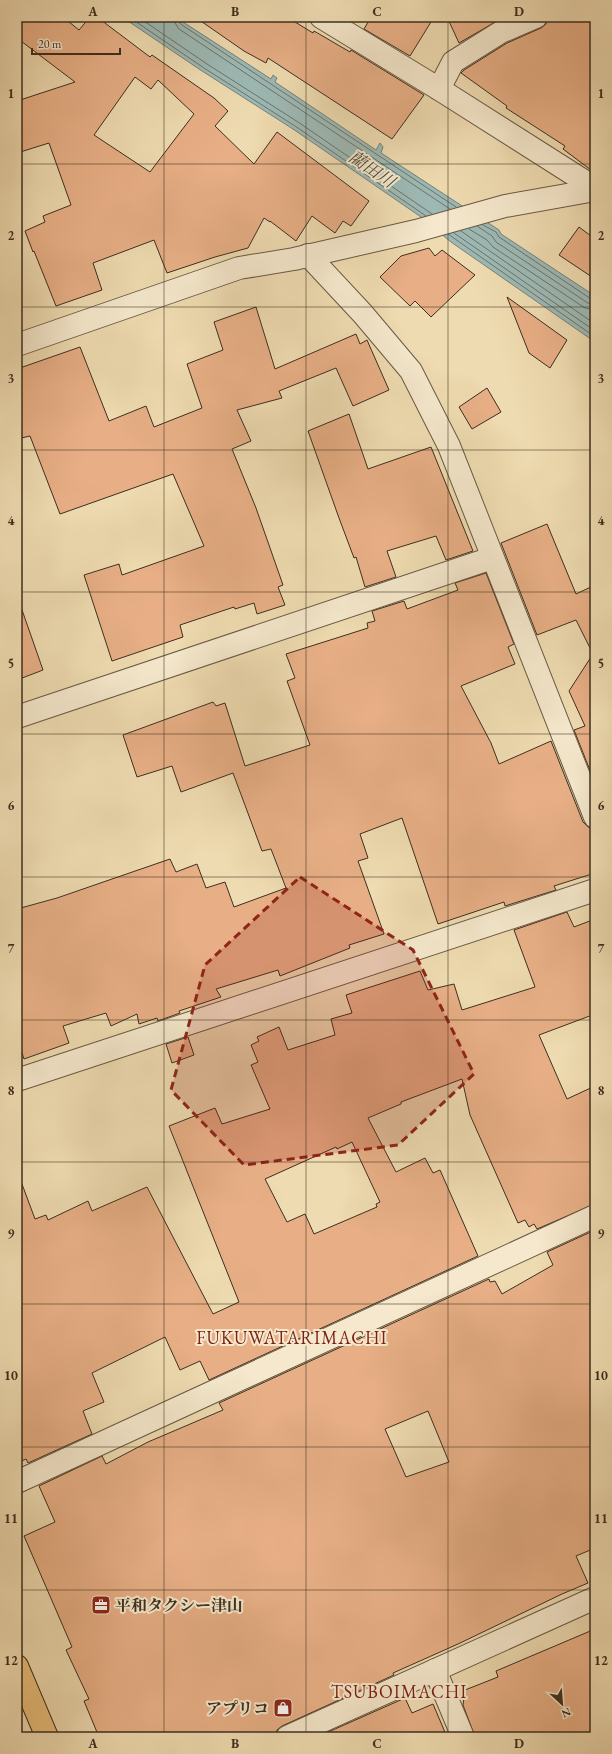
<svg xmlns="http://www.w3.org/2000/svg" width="612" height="1754" viewBox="0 0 612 1754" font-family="'EB Garamond','Noto Serif JP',serif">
<rect width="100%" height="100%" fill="#efdbb1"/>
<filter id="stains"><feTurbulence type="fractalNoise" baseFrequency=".005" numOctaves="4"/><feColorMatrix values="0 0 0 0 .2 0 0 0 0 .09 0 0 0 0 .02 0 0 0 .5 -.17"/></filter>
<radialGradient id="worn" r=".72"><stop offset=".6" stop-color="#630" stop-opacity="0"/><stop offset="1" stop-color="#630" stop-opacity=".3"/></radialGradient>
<path fill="#9db9b5" stroke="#768279" d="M122,17H177L180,19L185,17L183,22L271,79L273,75L277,78L275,82L376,150L380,143L383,147L381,153L499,230L501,234L595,296V342L451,242L421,217L293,129L202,71Z"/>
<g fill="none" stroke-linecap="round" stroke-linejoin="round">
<g stroke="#6c746a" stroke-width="1">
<path d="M129,17L204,68L295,126L426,216"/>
<path d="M138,17L207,64L298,122L432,214"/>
<path d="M175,17V23L179,29L450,209"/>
<path d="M181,17L179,22L182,25L456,207"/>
<path d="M483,225L496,232L499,237L591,299H595"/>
<path d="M477,226L492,236L496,242L588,303L595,304"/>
<path d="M469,229L487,240L493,247L585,308L595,310"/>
<path d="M461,231L595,324"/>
<path d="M454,233L595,331"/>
<path d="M448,234L595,337"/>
</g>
</g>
<g fill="#e8af86" stroke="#3c2f1f" fill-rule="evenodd">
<path d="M17,17H63L79,30L90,17H97L150,57L152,55L214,98L228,111L215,126L254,164L277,132L369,201L351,226L343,221L335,233L312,216L296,241L270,221V222L264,218L248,248L215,257L167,273L154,240L93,263L102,290L56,306L34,251L33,252L25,231L45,222L43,216L71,205L49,143L17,153V101L75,82L17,38ZM135,77L151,89L158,80L194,114L150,172L94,135Z"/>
<path d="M195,17H287L313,33L314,31L350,52L351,50L424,95L392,139L268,58L266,63L244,51Z"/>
<path d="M371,17H434L410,56L364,29Z"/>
<path d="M447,17H504L459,43Z"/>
<path d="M548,17H595V173L563,149L565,146L506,108L507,106L461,73L464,70L507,43L541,28L546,24Z"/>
<path d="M579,227L595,239V279L559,255Z"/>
<path d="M429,248L435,256L442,250L475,275L431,317L415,301L410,306L380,277L401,256Z"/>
<path d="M507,297L567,340L550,368L529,353Z"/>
<path d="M256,307L275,369L356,334L360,344L367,340L389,390L353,406L336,368L279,391L282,398L237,410L251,441L232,449L256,508L283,585L278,587L285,605L257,614L254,603L235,609L234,607L180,625L183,637L112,661L84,575L119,564L122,575L204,546L173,474L60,514L30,436L17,439V369L80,347L109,421L146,406L154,427L202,408L187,364L223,350L214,322Z"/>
<path d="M487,388L501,412L472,429L459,407Z"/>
<path d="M349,414L368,469L431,447L473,551L446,560L436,536L387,551L396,577L365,587L356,557L354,558L339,518L308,431Z"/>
<path d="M547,524L576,594L595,585V783L574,730L585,726L569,691L593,654L576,620L537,635L501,543Z"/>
<path d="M486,573L514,644L508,647L515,664L461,686L491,743L499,764L551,741L583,822L588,827L595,829V873L554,886L556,890L505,906L504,902L438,924L402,818L360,834L368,858L358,861L384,934L349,945L350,948L280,976L278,970L216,989L221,997L179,1011L180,1013L158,1021L157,1018L139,1024L137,1014L111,1026L106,1013L63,1026L69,1043L24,1059L17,1037V909L57,898L170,859L176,872L197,864L206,888L225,882L234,907L286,888L271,849L262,851L233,773L181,792L172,766L137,777L123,735L213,702L216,706L225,703L245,766L310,745L287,681L295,678L286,654L368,628L367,623L375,621L372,611L404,601L407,609L458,590L455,583Z"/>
<path d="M17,607H21L43,670L17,680Z"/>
<path d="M567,912L574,927L595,919V1014L539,1035L567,1099L595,1086V1204L537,1229L534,1224L529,1227L525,1220L518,1223L470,1115L462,1079L401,1102V1104L368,1118L396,1172L425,1158L433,1173L440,1170L478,1256L209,1380L200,1361L180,1370L165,1337L92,1373L104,1402L83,1411L92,1434L28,1463L26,1459L17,1463V1177L19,1176L35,1219L46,1215L48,1220L88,1201L92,1211L147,1187L213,1314L239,1302L169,1126L215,1108L222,1124L270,1109L251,1065L258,1062L251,1045L259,1041L257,1037L279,1027L288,1050L335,1035L331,1019L352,1013L346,995L420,971L428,990L454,984L462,1010L535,987L514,930ZM352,1142L380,1202L376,1204L377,1207L314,1234L305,1214L287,1222L265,1179L336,1147L337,1149Z"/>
<path d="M188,1037L194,1055L172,1063L166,1044Z"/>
<path d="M595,1230V1548L576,1556L588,1583L562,1594L458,1644L393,1673L394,1675L282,1726L277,1730L275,1737H99L84,1701L89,1699L66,1650L72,1647L24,1536L55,1522L39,1486L102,1456L106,1464L148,1442L223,1410L219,1403L489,1279L490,1282L495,1281L502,1294L553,1265L547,1252ZM428,1411L449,1462L406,1477L385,1429Z"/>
<path d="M595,1629V1737H475L463,1705L465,1690L498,1677L496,1671Z"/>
<path d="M405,1698L412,1713L433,1704L447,1737H317Z"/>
</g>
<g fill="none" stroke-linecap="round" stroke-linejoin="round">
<g stroke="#695a44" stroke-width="24">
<g id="minor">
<path d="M321,17L439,89L595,188"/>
<path d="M439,89L453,62L501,32L536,17"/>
<path d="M308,255L363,314L411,371L449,446L595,817"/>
<path d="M17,345L239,268L294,259L416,231L505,206L595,190"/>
<path d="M17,717L492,558"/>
<path d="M17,1080L595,890"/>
<path d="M17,1482L595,1216"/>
<path d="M435,1670L463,1737"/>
<path d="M287,1737L595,1598"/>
</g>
</g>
<g stroke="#3c2f1f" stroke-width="24">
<path id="major" d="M17,1666L47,1737"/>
</g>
<use href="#minor" stroke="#f5e8cc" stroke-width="22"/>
<use href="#major" stroke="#e8be78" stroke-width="22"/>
</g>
<path fill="#8f2418" fill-opacity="0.2" stroke="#8f2418" stroke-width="3" stroke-dasharray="8 5" stroke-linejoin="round" d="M300,877L413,950L474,1074L398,1145L244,1165L171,1090L205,965Z"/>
<path fill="none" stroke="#3c2f1f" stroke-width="1" stroke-opacity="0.55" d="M164,17V1737M306,17V1737M448,17V1737M17,164H595M17,307H595M17,450H595M17,592H595M17,734H595M17,877H595M17,1020H595M17,1162H595M17,1304H595M17,1447H595M17,1590H595"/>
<defs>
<g id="office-square" transform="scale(1)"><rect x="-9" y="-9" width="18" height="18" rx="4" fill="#8f2418" stroke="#f5e8cc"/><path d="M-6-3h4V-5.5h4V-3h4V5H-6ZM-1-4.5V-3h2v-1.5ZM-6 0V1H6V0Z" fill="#fff"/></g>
<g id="shop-square" transform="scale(1)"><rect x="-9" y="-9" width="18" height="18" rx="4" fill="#8f2418" stroke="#f5e8cc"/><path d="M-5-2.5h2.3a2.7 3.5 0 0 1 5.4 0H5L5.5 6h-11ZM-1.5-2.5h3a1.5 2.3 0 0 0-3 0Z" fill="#fff"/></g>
</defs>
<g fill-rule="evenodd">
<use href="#office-square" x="101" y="1605"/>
<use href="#shop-square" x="283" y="1708"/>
</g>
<g text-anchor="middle" stroke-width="4" stroke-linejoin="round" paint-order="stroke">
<g font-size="16" font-weight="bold" fill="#3c2f1f" stroke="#f5e8cc" text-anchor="start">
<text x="115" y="1611">平和タクシー津山</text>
<text x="269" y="1714" text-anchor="end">アプリコ</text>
</g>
<g font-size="17" font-style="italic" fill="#4f4b3d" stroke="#f5e8cc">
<text transform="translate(372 169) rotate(34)" y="6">藺田川</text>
</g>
<g font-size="18" letter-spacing="1" fill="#7a1f14" stroke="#f5e8cc">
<text x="292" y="1344">FUKUWATARIMACHI</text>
<text x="399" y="1698">TSUBOIMACHI</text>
</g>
</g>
<rect width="612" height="1754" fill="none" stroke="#efdbb1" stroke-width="44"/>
<g transform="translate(562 1704) rotate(154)" stroke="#f5e8cc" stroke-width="3" paint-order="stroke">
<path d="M0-3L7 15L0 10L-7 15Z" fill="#3c2f1f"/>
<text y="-6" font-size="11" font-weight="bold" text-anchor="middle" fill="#3c2f1f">N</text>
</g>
<path d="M32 48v6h88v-6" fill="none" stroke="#3c2f1f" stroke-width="2"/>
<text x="38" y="48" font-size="12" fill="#3c2f1f" stroke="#f5e8cc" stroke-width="3" paint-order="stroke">20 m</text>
<rect x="22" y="22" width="568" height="1710" fill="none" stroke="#3c2f1f" stroke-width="1.5"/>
<g font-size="13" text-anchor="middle" font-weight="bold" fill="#3c2f1f">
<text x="93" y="16">A</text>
<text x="235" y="16">B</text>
<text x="377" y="16">C</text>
<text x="519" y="16">D</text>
<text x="11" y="98">1</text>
<text x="601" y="98">1</text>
<text x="11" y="240">2</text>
<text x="601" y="240">2</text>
<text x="11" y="383">3</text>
<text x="601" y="383">3</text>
<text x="11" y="525">4</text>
<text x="601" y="525">4</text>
<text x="11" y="668">5</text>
<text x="601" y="668">5</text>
<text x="11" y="810">6</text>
<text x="601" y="810">6</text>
<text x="11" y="953">7</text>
<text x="601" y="953">7</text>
<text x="11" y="1095">8</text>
<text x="601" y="1095">8</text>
<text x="11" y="1238">9</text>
<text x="601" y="1238">9</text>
<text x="11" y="1380">10</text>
<text x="601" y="1380">10</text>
<text x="11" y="1523">11</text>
<text x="601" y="1523">11</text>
<text x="11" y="1665">12</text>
<text x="601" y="1665">12</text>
<text x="93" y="1748">A</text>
<text x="235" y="1748">B</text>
<text x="377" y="1748">C</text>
<text x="519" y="1748">D</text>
</g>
<rect width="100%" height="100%" filter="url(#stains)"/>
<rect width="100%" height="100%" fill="url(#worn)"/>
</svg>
